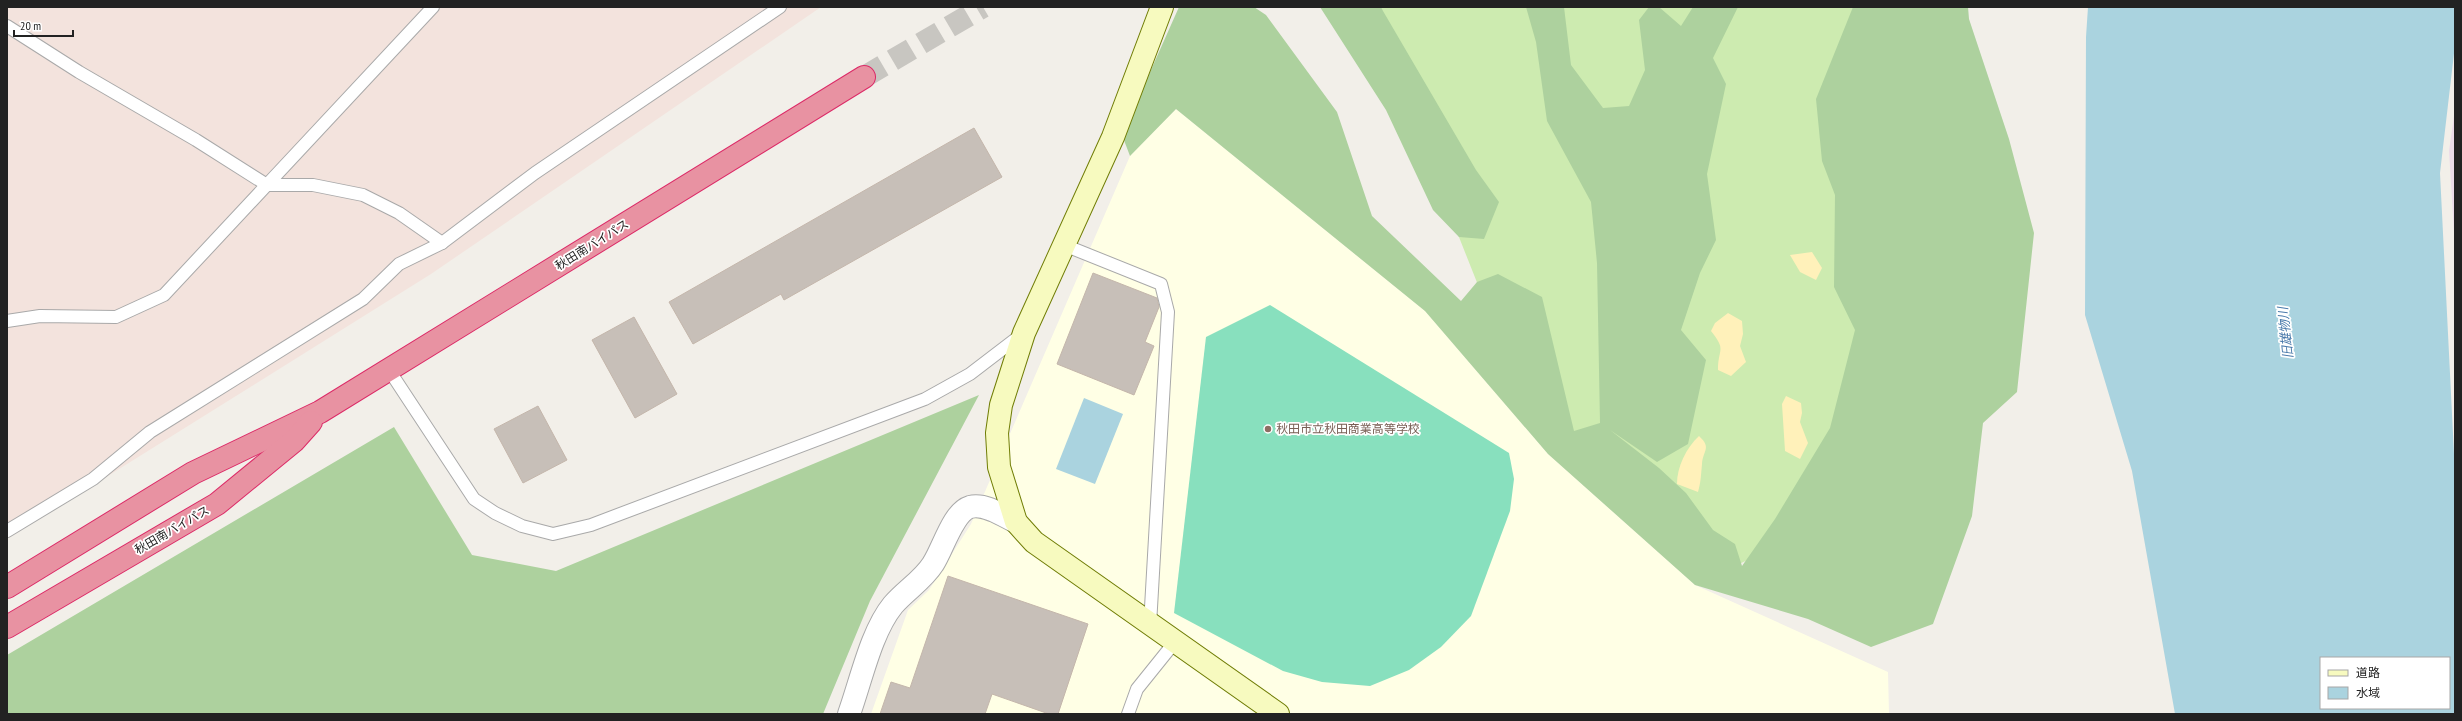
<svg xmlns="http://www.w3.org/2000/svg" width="2462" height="721" viewBox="0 0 2462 721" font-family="'PT Sans Narrow','Noto Sans JP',sans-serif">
<rect width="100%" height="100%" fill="#f2efe9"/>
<path fill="#ebdbe8" d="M2455,109V248L2449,151Z"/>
<path fill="#ffffe5" d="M1176,109L1425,311L1548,454L1695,585L1888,672L1889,714H871L908,610L929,590L971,524L1130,156Z"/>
<path fill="#f3e3dd" d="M7,7H821L431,274L7,539Z"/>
<path fill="#cdebb0" d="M1343,7H1901L1880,387L1823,525L1724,571L1532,421L1401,91Z"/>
<g fill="#add19e">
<path d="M1179,7H1254L1266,15L1337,112L1372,216L1461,301L1477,282L1498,274L1542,297L1574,431L1600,423L1597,263L1591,202L1547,121L1536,42L1526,7H1564L1571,65L1603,108L1629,106L1645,70L1639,20L1649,7H1659L1681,26L1693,7H1738L1713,58L1726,84L1707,174L1716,240L1700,273L1681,330L1706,360L1688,444L1657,462L1610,430L1659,468L1686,493L1713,530L1735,544L1742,566L1775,519L1830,428L1855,330L1834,287L1835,195L1822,161L1816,99L1853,7H1968L1969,19L2009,139L2034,233L2017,392L1983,423L1972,516L1933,624L1871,647L1808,619L1695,585L1548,454L1425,311L1176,109L1130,156L1122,135Z"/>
<path d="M1320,7H1381L1383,11L1476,170L1499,202L1484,239L1459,237L1433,210L1386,110Z"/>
<path d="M979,395L870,601L823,714H7V655L394,427L472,555L556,571Z"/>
</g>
<g fill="#fff1ba">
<path d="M1812,252L1822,268L1816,280L1800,272L1790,255Z"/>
<path d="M1728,313L1742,321L1743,334L1740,346L1746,362L1731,376L1718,370C1718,348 1727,351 1711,331L1715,323Z"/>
<path d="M1786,396L1801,403L1802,413L1800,422L1808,443L1800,459L1785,451L1782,404Z"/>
<path d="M1699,436C1712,448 1703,450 1702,464C1701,474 1701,482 1698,492L1677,484C1677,467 1686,448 1699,436Z"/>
</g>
<path fill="#88e0be" d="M1270,305L1509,453L1514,479L1510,511L1471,616L1441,647L1409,670L1370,686L1322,682L1283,671L1174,613L1206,337Z"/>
<g fill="#aad3df" fill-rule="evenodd">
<path d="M2088,7H2455V45L2440,173L2455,474V714H2175L2132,471L2085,315L2086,37ZM2321,658H2449V708H2321Z"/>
<path d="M1084,398L1123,414L1095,484L1056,469Z"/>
</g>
<g fill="#c7bfb8" stroke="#c4b6ab">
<path d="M974,128L1002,177L784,300L781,294L693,344L669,302Z"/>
<path d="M1093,273L1157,298L1159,307L1145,342L1154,346L1134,395L1057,364Z"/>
<path d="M634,317L677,394L635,418L592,340Z"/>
<path d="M538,406L567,460L523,483L494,429Z"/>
<path d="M948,576L1088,624L1058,714H1049L992,694L985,714H880L891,682L910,688Z"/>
</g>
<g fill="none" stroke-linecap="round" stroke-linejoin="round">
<path stroke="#c8c6c1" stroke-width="22" stroke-dasharray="22 11" stroke-linecap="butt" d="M864,77L983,7"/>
<g stroke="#a9a9a9" stroke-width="14">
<g id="lane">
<path d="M7,26L79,72L196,140L267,185H313L363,195L399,213L442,243"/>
<path d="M1064,245L1161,284L1168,312L1150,625"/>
<path d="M7,321L40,316L116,317L164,295L433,7"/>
<path d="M389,370L474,499L495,513L522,526L553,534L591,525L925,399L970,374L1021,335"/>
<path d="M7,531L93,479L150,432L363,299L399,264L442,243L535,173L780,7"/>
<path d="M1128,714L1137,689L1174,643"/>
</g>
</g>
<g stroke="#a9a9a9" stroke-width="24">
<path id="street" d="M849,714C861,681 871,632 893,605C906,590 923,580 933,564C943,549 953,512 970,507C985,503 1004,516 1016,522"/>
</g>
<g stroke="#707d05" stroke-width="24">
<path id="secondary" d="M1162,7L1113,137L1024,333L1001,405L997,433L999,467L1016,522L1034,542L1278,714"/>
</g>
<g stroke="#dc2a67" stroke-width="24">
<g id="highway">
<path d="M7,587L193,473L320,412L864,77"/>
<path d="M7,627L217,504L294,441L311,422"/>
</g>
</g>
<use href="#lane" stroke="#fff" stroke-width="12"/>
<use href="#street" stroke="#fff" stroke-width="22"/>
<use href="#secondary" stroke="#f7fabf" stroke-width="22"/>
<use href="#highway" stroke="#e892a2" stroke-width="22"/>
</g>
<circle fill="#8d6e63" stroke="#fff" stroke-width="1.5" cx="1268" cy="429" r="4"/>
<g text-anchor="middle" stroke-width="3.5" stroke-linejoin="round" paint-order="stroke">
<g font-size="12" fill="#222" stroke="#fff">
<text transform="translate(592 245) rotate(-32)" y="4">秋田南バイパス</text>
<text transform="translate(172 530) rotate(-30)" y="4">秋田南バイパス</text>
</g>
<g font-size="12" fill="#785e54" stroke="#fff" text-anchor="start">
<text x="1276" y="433">秋田市立秋田商業高等学校</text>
</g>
<g font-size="13" font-style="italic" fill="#4a7aab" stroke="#fff">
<text transform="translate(2285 333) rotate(-96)" y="5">旧雄物川</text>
</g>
</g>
<rect width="2462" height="721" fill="none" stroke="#222222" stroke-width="16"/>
<rect x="2320" y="657" width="130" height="52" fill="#ffffff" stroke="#a7a7a7"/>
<rect x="2328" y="670" width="20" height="6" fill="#f7fabf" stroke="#a7a7a7"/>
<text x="2356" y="677" font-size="12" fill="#222222">道路</text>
<rect x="2328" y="687" width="20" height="12" fill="#aad3df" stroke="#a7a7a7"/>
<text x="2356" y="697" font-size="12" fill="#222222">水域</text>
<path d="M14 30v6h59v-6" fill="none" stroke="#222222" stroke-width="2"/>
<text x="20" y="30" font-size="12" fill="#222222" stroke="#ffffff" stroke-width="3" paint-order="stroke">20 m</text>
</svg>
